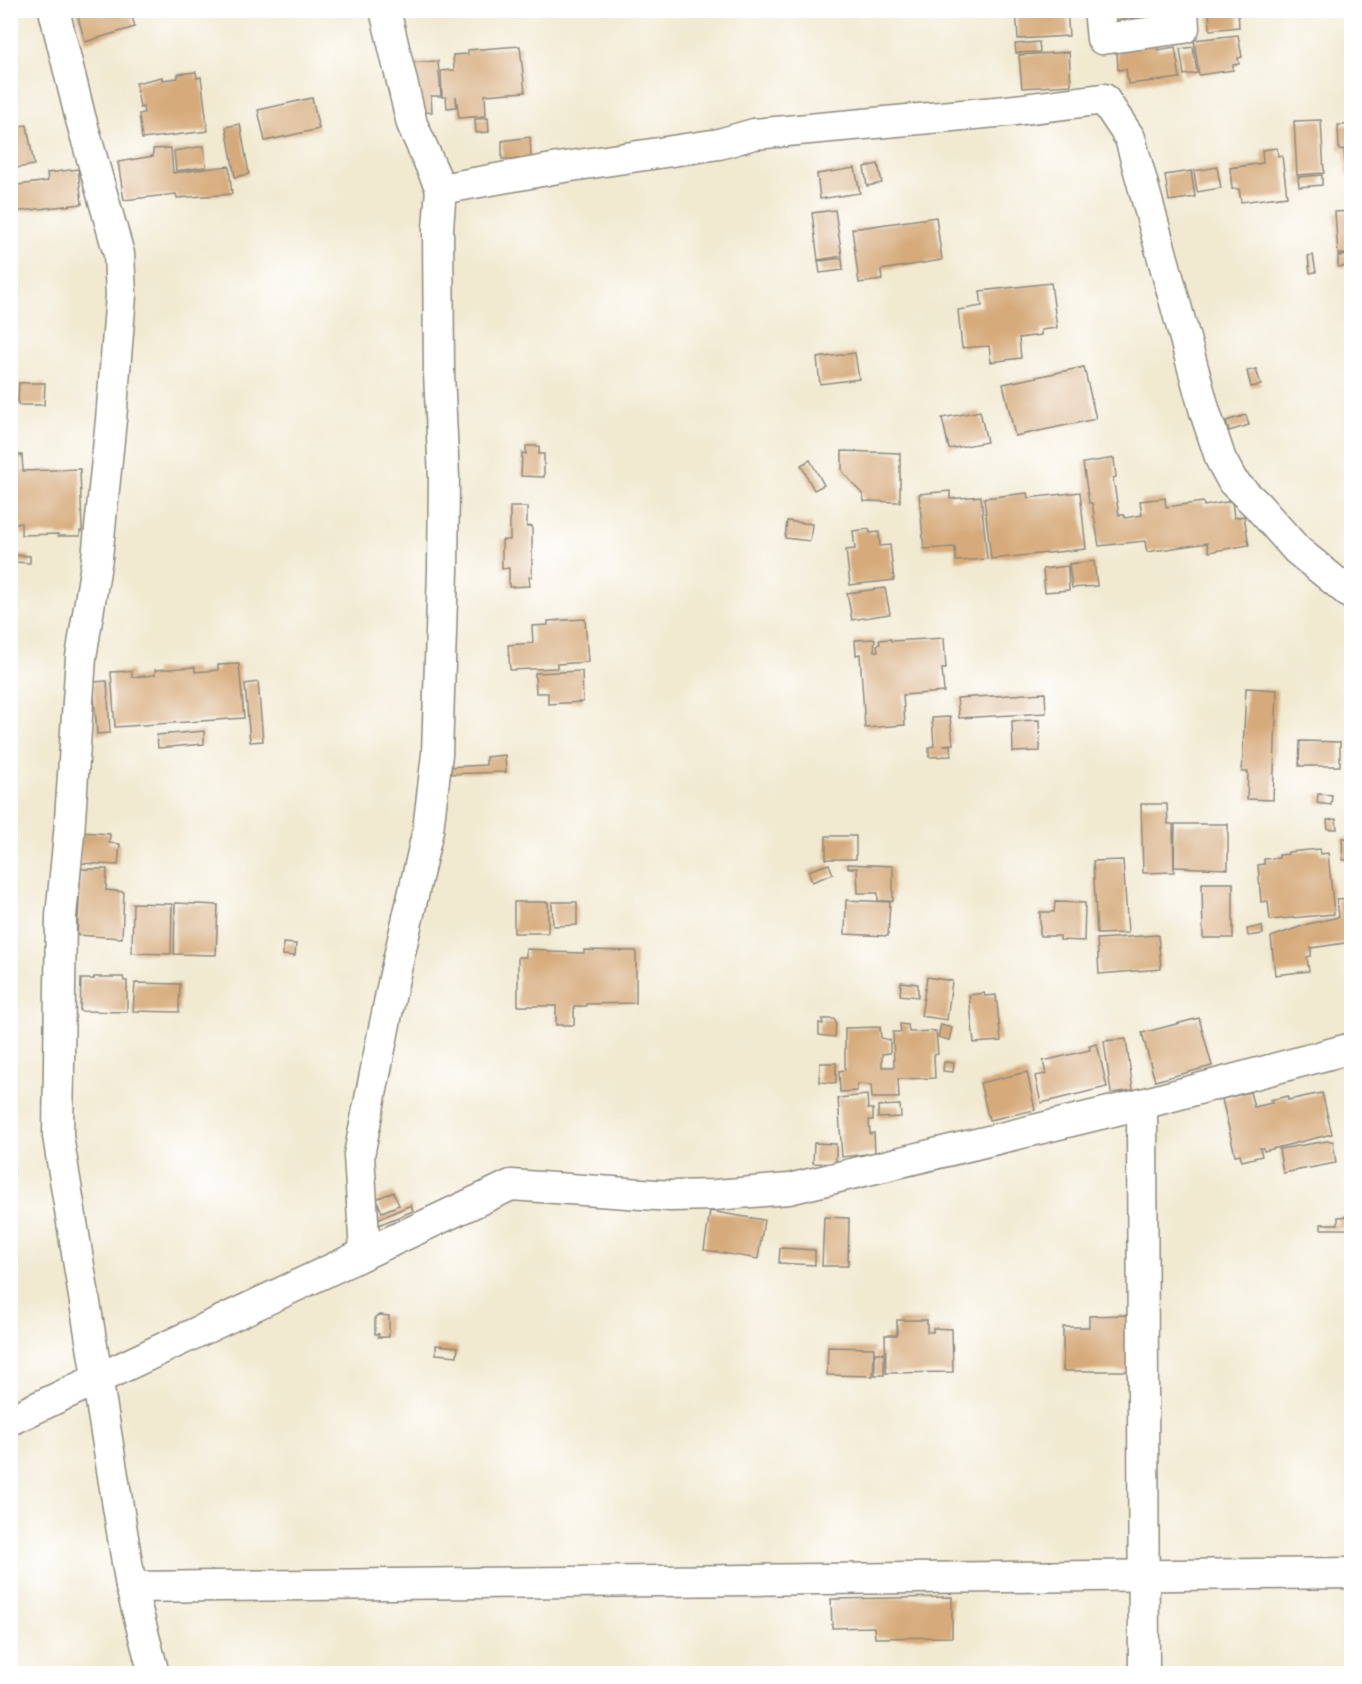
<svg xmlns="http://www.w3.org/2000/svg" width="1362" height="1684" viewBox="0 0 1362 1684" font-family="'Old Standard TT',serif">
<rect width="100%" height="100%" fill="#fff"/>
<filter id="ink" filterUnits="userSpaceOnUse"><feTurbulence type="fractalNoise" baseFrequency=".0167" numOctaves="2"/><feDisplacementMap in="SourceGraphic" scale="12" xChannelSelector="R" yChannelSelector="G"/><feConvolveMatrix kernelMatrix="1 2 1 2 8 2 1 2 1" color-interpolation-filters="sRGB"/></filter>
<filter id="wash" filterUnits="userSpaceOnUse"><feTurbulence type="fractalNoise" baseFrequency=".008" numOctaves="4" result="noise"/><feDisplacementMap in="SourceGraphic" scale="24" xChannelSelector="R" yChannelSelector="G"/><feGaussianBlur stdDeviation="1.35" result="paint"/><feColorMatrix in="noise" values="0 0 0 0 0 0 0 0 0 0 0 0 0 0 0 0 0 1.4 0 .05"/><feComposite in="paint" operator="in"/></filter>
<g filter="url(#wash)">
<rect width="100%" height="100%" fill="#f1e9d0"/>
<g id="blocks">
<g fill="#d6aa7a">
<path d="M76,10H130L135,27L85,42Z"/>
<path d="M1016,10H1067L1069,36L1018,39Z"/>
<path d="M1115,10H1163V15L1116,20Z"/>
<path d="M1209,10H1238L1239,27L1210,30Z"/>
<path d="M1238,35L1242,57L1238,58L1239,64L1233,65V70L1199,75L1194,40Z"/>
<path d="M1039,42L1040,52L1016,53L1015,44Z"/>
<path d="M1157,43L1158,50L1175,47L1180,78L1128,84L1126,69L1118,70L1117,51Z"/>
<path d="M520,46L525,92L485,95L486,116L459,118L456,96V107L447,108L446,97H442L441,71L454,70L453,55L468,54V50Z"/>
<path d="M1193,47L1197,73L1184,75L1180,49Z"/>
<path d="M1069,52L1071,85L1022,88L1019,55Z"/>
<path d="M438,61L441,96H431L432,112L415,113L408,63Z"/>
<path d="M196,72L197,78L201,77L208,131L142,139L139,114L144,113L143,107L140,108L136,83L162,77V80L178,78V74Z"/>
<path d="M312,98L319,129L265,141L258,110Z"/>
<path d="M488,118L489,132L476,133L475,119Z"/>
<path d="M1321,120L1324,173L1297,175L1294,121Z"/>
<path d="M240,124L249,174L235,177L226,127Z"/>
<path d="M27,125L34,165L10,169V127Z"/>
<path d="M1338,125H1352V175H1346L1344,149L1339,150Z"/>
<path d="M530,137L531,159H502V141Z"/>
<path d="M204,146L206,167L176,171L174,151Z"/>
<path d="M171,148L173,173L229,166L232,194L177,198L176,194L124,200L118,162L153,156V149Z"/>
<path d="M1277,148L1278,156H1282L1287,196L1241,202L1239,189H1232L1230,168L1263,163L1262,150Z"/>
<path d="M878,164L882,183L867,186L864,167Z"/>
<path d="M1217,167L1221,188L1197,192L1194,171Z"/>
<path d="M855,168L860,193L820,199L817,174Z"/>
<path d="M78,169L82,204L13,212L11,186L48,181L47,173Z"/>
<path d="M1191,171L1195,197L1169,201L1165,175Z"/>
<path d="M1322,175V185L1299,187L1298,177Z"/>
<path d="M835,210L842,256L818,260L812,213Z"/>
<path d="M1352,211V254H1338L1335,212Z"/>
<path d="M936,217L942,260L881,270L882,280L859,283L852,229Z"/>
<path d="M1313,255L1316,272L1310,273L1308,256Z"/>
<path d="M1352,255V266L1338,267V256Z"/>
<path d="M842,258L843,270L820,273L818,261Z"/>
<path d="M1051,283L1057,328L1041,330V335L1019,338L1021,358L991,362L989,346L962,348L958,310L982,306L980,291Z"/>
<path d="M855,353L859,379L820,384L817,358Z"/>
<path d="M1084,367L1096,419L1015,436L1003,384Z"/>
<path d="M1256,369L1261,385L1251,387L1247,371Z"/>
<path d="M19,383H45L44,405H18Z"/>
<path d="M980,411L987,442L949,449L942,418Z"/>
<path d="M1246,415L1249,425L1229,431L1226,421Z"/>
<path d="M526,446H539V454H544V477L521,476L522,453L526,454Z"/>
<path d="M842,451L900,453V502L864,501L863,495L842,471Z"/>
<path d="M10,455H22L23,471L80,469L82,531H80V536H58V534L21,535V523H10Z"/>
<path d="M1114,458L1116,477L1113,478L1119,515H1124L1125,518L1142,515L1140,501L1165,498L1166,507L1203,502L1204,506L1232,501L1234,518L1244,516L1249,545L1209,552L1207,543L1147,552L1145,541L1099,546L1092,503H1089L1083,463Z"/>
<path d="M810,460L824,485L814,490L801,465Z"/>
<path d="M950,491V499L981,496L987,559L956,561L955,547L924,549L919,494Z"/>
<path d="M1080,492L1086,549L991,559L984,498L1027,493L1028,498Z"/>
<path d="M510,507H527V527L532,526V577H529L530,586L509,587V568L502,569V540H510Z"/>
<path d="M787,521L812,524L810,541L785,538Z"/>
<path d="M869,529L870,533L879,532L880,546L890,545L894,580L850,585L846,550L855,549L853,531Z"/>
<path d="M14,555L30,556V563L14,562Z"/>
<path d="M1094,561L1097,586L1072,588L1069,564Z"/>
<path d="M1068,566L1069,590L1045,592L1043,569Z"/>
<path d="M885,588L890,614L852,620L847,593Z"/>
<path d="M585,619L588,662L557,664V668L510,670L508,645L533,643L532,626L548,625V621Z"/>
<path d="M944,638L946,669H942L944,692L903,695L905,725L865,728L860,654L856,655L855,640L875,639L874,651H878L877,645L880,644L879,640L891,639V641Z"/>
<path d="M239,664L244,718L115,727L111,672L132,671V677L155,675V670L195,667V672L218,670V665Z"/>
<path d="M582,671L583,702L548,704V693H536L535,673Z"/>
<path d="M107,681L110,733L97,734L93,682Z"/>
<path d="M258,682L263,741L250,742L245,684Z"/>
<path d="M1246,688L1277,690L1273,800L1247,799L1248,772H1242Z"/>
<path d="M1045,693L1046,713L959,718L957,698Z"/>
<path d="M950,717L953,744L943,745H950L951,756L929,757V747L934,746L932,718Z"/>
<path d="M1039,720L1040,751L1013,752L1012,721Z"/>
<path d="M204,731V744L158,748L157,735Z"/>
<path d="M1300,741L1340,742V766H1299Z"/>
<path d="M505,755L506,772L447,774V767L486,765V757Z"/>
<path d="M1318,794L1332,795L1331,805L1317,803Z"/>
<path d="M1141,804H1167L1168,824H1173L1174,872L1143,873Z"/>
<path d="M1336,819L1337,829H1328L1327,820Z"/>
<path d="M1175,824H1228V869L1174,867Z"/>
<path d="M81,832L110,834L109,843L120,844L118,865L79,863Z"/>
<rect x="826" y="836" width="30" height="23"/>
<path d="M1342,838H1352V860H1343Z"/>
<path d="M1320,849L1321,854L1328,853L1334,914L1270,920L1268,901L1261,902L1258,865L1264,864V859L1279,858V855L1288,854V852Z"/>
<path d="M1123,860L1128,933L1097,934L1093,861Z"/>
<path d="M829,864L833,874L812,882L808,871Z"/>
<path d="M848,864L893,866V901H878V893H858L857,868H848Z"/>
<path d="M81,869H107L106,890L124,892L122,938L77,935Z"/>
<path d="M1202,883H1233V938H1203Z"/>
<path d="M1352,898V942L1311,948V956L1307,957L1309,971L1275,975L1271,937L1308,924L1339,917L1337,899Z"/>
<path d="M846,900L890,902L888,936L845,934Z"/>
<rect x="514" y="902" width="34" height="31"/>
<path d="M552,902H577V925L553,926Z"/>
<path d="M1055,902L1085,903L1084,941L1060,940V936H1040V912H1054Z"/>
<path d="M133,903L172,904L171,954L132,953Z"/>
<path d="M175,903L218,905L216,955L174,954Z"/>
<path d="M1262,926L1263,934L1248,936L1247,929Z"/>
<path d="M1158,935L1161,969L1099,974L1097,939Z"/>
<path d="M283,943L296,944L295,956L283,955Z"/>
<path d="M526,949L547,950V952L584,953V950L636,951V1003L586,1004V1006H574V1025H556V1006H518V957H526Z"/>
<path d="M94,977H123L124,981H127V1012L80,1011L81,979H94Z"/>
<path d="M927,977L952,981L947,1020L921,1016Z"/>
<path d="M901,982L918,984V997L900,995Z"/>
<path d="M135,983L180,984L179,1012L133,1011Z"/>
<path d="M984,993L985,996L996,995L1001,1041L974,1043L969,995Z"/>
<path d="M1199,1018L1212,1066L1155,1081L1142,1033Z"/>
<path d="M822,1019H834L836,1023L835,1037L819,1035V1023L823,1024Z"/>
<path d="M900,1024L908,1025L909,1032L936,1031L938,1054L934,1055L935,1078L898,1079L899,1098H872L871,1085L858,1084L857,1091L840,1092L839,1071L845,1070V1028L880,1027L881,1038L890,1040V1053L882,1054V1067H894L893,1032H901Z"/>
<path d="M941,1025L952,1028L949,1040L938,1037Z"/>
<path d="M1126,1039L1133,1090L1111,1093L1104,1041Z"/>
<path d="M1097,1044L1107,1087L1041,1103L1035,1076L1046,1074L1043,1061L1090,1050L1089,1046Z"/>
<path d="M944,1062L954,1063L953,1072L943,1071Z"/>
<path d="M820,1063H836V1083L819,1082Z"/>
<path d="M1027,1072L1035,1110L989,1120L980,1083Z"/>
<path d="M1250,1092L1254,1107L1272,1103L1270,1100L1288,1096V1100L1322,1093L1332,1134L1264,1151L1263,1148H1260L1262,1156L1242,1161L1240,1154L1235,1155L1222,1099Z"/>
<path d="M867,1095L868,1109H873V1120H869L870,1134L874,1133L875,1153L842,1157L838,1098Z"/>
<path d="M900,1105L901,1117L878,1118V1106Z"/>
<path d="M1327,1141H1333L1336,1163L1283,1173L1279,1149Z"/>
<path d="M814,1143L836,1144V1164L813,1163Z"/>
<path d="M393,1192L399,1205L382,1212L376,1199Z"/>
<path d="M411,1205L413,1211L376,1226L374,1221Z"/>
<path d="M710,1211L764,1220L758,1259L704,1250Z"/>
<path d="M1352,1216V1229H1321V1224H1338V1217Z"/>
<path d="M824,1217L849,1218L848,1266H822Z"/>
<path d="M780,1248L815,1250V1265L779,1263Z"/>
<path d="M380,1315L389,1316V1337H378L379,1334H375V1317Z"/>
<path d="M1128,1315L1129,1371H1063V1327H1089V1316Z"/>
<path d="M897,1320H927V1332H933V1328L952,1329L953,1372L886,1373L885,1335H897Z"/>
<path d="M436,1345L458,1347L457,1356L436,1354Z"/>
<path d="M828,1347L874,1348L873,1376L827,1375Z"/>
<rect x="875" y="1353" width="9" height="22"/>
<path d="M952,1597V1637L875,1638L874,1627L832,1628L831,1599Z"/>
</g>
</g>
</g>
<g filter="url(#ink)">
<use href="#blocks" fill-opacity="0" stroke="#8e8a7e" stroke-width="1.5"/>
<g fill="none" stroke-linecap="round" stroke-linejoin="round">
<g stroke="#8e8a7e" stroke-width="33">
<g id="minor">
<path d="M54,10L80,116L119,254L121,295L111,420L97,558L81,657L69,834L61,916L58,1136L131,1587L154,1674"/>
<path d="M1099,10L1102,39L1184,28L1183,10"/>
<path d="M441,189L558,168L719,144L754,134L1007,111L1104,99L1130,138L1205,412L1221,460L1233,482L1257,505L1297,550L1352,595"/>
<path d="M1142,1104L1144,1674"/>
<path d="M365,1253L359,1155L393,983L428,830L437,754L443,570L444,478L439,373L438,228L441,189L412,124L385,10"/>
<path d="M10,1420L511,1185L671,1196L715,1195L789,1189L1142,1104L1352,1048"/>
<path d="M131,1587L1352,1573"/>
</g>
</g>
<use href="#minor" stroke="#fff" stroke-width="30"/>
</g>
</g>
<rect width="1362" height="1684" fill="none" stroke="#fff" stroke-width="36"/>
</svg>
